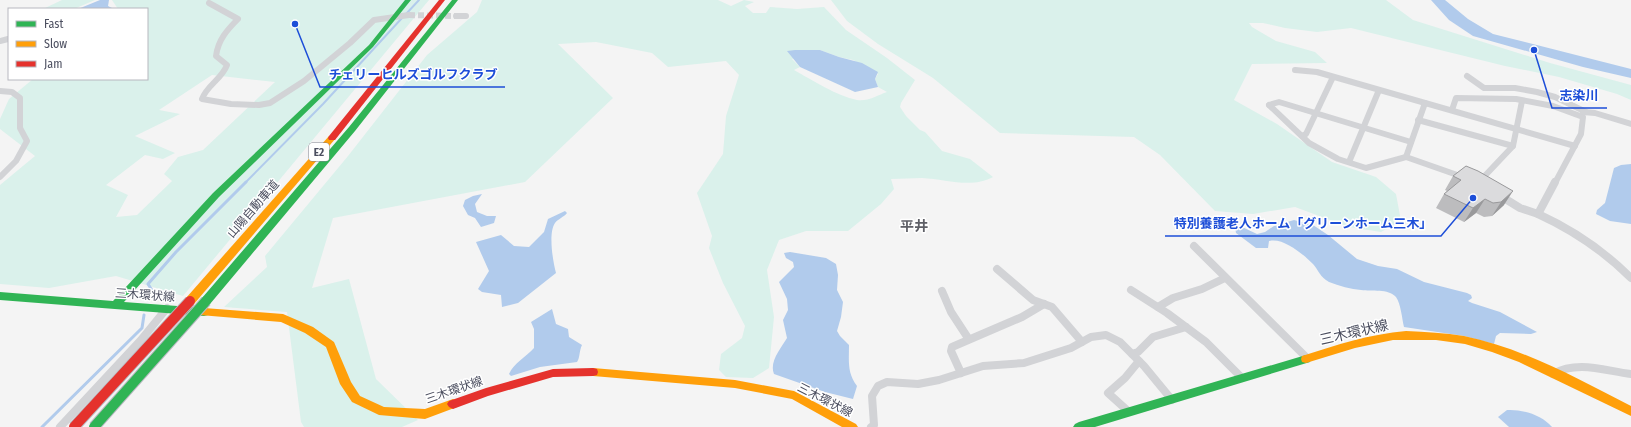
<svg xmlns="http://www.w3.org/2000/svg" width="1631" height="427" viewBox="0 0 1631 427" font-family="'Fira Sans Condensed','Noto Sans JP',sans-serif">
<rect width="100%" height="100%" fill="#f4f4f4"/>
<g fill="#daf1eb" fill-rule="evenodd">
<path d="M62,0H95L74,9H43Z"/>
<path d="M112,0H429L183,296L116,276L49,288L0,284V185L35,156L0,129V119L9,99L33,79H147V9H118ZM212,75L275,82L203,150L178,157L164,174L172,181L137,215L116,217L128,195L106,185L145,155L163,159L175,153L135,136L180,114L159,110Z"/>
<path d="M482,0H718L731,6L744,0L754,2L745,6L753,13H766L770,7L797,9L824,7L846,30L887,58L915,80L901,103L900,107L906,116L920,130L925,132L942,151L970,159L993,177C971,189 946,179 922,178C912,178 902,179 891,179L894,189L881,204L848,231H806L779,240L767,270L774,317L769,368L753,378L726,377L719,370L721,354L742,338L745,326L723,283L709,248L712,236L697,193L723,154L726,116L739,75L726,61L668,67L652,53L596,42L558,44L613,98L525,182L333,218L312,288L349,279L376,379L418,420L402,427H304L301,422L287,312L224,307L267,267L265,256L348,156L427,55L477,12ZM820,50L839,57L853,60L878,74L875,79L878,87L887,92C878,95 867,102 857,100C837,96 812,80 794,70L800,67L792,59Z"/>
<path d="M831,0H1386L1413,20L1550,63L1631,85V100L1617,94L1559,77L1505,66L1351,28L1317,32L1285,28L1263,23H1249L1252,27L1276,41L1315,52L1327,63L1252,64L1234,100L1277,124L1332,162L1376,177L1396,194L1401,221L1381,232L1349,227L1295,207L1253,214L1215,211L1160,155L1134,137L1000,133L933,78L878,44L847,21Z"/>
</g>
<g fill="#b1cbec">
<path d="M100,0H109L108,6L114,9H78Z"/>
<path d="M1431,0H1445L1468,19L1493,34L1631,69V78L1583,67L1473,36L1449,20Z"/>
<path d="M795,50H820L839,57L862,63L878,72L875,79L878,87L855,92L800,67L787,51Z"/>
<path d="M1631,164V224L1610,221L1596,214L1597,210L1605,203L1614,168L1621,165Z"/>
<path d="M482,194L475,204L477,212L487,216H496L494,223L481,227L475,218L468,215L463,206L465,200L473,196Z"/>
<path d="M565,211L567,213C564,217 558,219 555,223C548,233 553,262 556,273L518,303L502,307L501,295L482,292L478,289L489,271L476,242L501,235L514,246L529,247L544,232L548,219Z"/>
<path d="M1294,220L1313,225L1328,235L1357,259L1378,266L1397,269L1424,282L1467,293L1471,295L1472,298L1468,301L1472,303L1500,312L1537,332L1531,334L1500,333L1496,336L1494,344L1464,336L1404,327C1402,319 1401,304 1396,297C1388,288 1372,292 1361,290C1351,289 1339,286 1329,282C1320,277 1319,271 1313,264C1303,254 1283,237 1269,241L1268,248H1256L1236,233L1235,227L1240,226L1257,234L1265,232L1274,226Z"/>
<path d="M790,252L826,258L836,264L838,275L837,290L843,302L841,317L837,331L840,336L849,345C849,361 847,373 857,386L853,399L825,392L774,374C769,362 781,348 787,338L783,320L788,310L787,299L779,282L794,267L793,262L786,258L784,253Z"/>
<path d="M552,309L556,324L568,329L569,337L582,345C579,351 580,358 577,362L540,367L511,376L509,374C514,363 526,357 534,348V329L531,322Z"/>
<path d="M1507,410C1522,409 1542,415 1552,427H1509L1498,417Z"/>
</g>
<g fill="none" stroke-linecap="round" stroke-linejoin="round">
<g stroke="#b1cbec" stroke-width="2">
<path d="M406,14L419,0"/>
<path d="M245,183L323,104L402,18"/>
</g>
<g stroke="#b1cbec" stroke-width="3">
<path d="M155,295L148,284L176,252L246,182"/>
<path d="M42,427L142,328L144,315"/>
</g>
<path stroke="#d2d3d6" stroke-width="6" stroke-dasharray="6 3" stroke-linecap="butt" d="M409,15L456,16"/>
<g stroke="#d2d3d6" stroke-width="6">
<path d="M209,3L238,19C227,30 218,40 216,56L227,65C222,79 207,85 202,99L231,104L259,105L270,103L304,81L350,43L374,20L409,15"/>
<path d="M456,16H466"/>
<path d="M0,41L8,39"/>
<path d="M1295,70L1317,72L1575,146"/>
<path d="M1467,76L1484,88H1515L1537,92L1555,97L1586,112"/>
<path d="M0,91L12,92L20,98V128L27,141L16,161L0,177"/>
<path d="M1269,105L1309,143L1338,159L1366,168L1406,157L1463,177"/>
<path d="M1269,105L1279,102L1411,142"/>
<path d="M1452,110L1456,98L1516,99L1553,106L1583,117L1581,134L1555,183"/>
<path d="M1583,112L1595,113L1631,124"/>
<path d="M1418,120L1513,146"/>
<path d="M1302,136L1306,134L1333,77"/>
<path d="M1406,157L1425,103"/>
<path d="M1349,162L1379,90"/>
<path d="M1479,182L1513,146L1522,101"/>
</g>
<g stroke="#d2d3d6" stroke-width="8">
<path d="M1499,195L1520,208L1538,214L1555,182"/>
<path d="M1538,214C1573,230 1604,251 1631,278"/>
<path d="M1194,246L1307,358"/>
<path d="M997,269L1033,300L1052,307L1082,342"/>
<path d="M1131,290L1167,313L1206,342L1241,377"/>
<path d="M942,291L951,312L968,338"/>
<path d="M1158,307L1173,298L1202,289L1225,278"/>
<path d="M1132,354L1138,352L1153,337L1186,327"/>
<path d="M961,373L951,351L952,347L1022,317L1044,304"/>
<path d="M1553,374C1578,360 1605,371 1631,374"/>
<path d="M1129,412L1108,393L1125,378L1139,361"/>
<path d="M60,427L141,340L167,308"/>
<path d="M871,427L874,425L872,396L878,386L887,382L918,384L939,380L983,366L1024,363L1071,348L1091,337L1106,335L1120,342L1144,366L1172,400"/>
</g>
<g fill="#30b455" fill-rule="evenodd">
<path d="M405,0H411L373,47L219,197L124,302L204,308L208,309L209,312L208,315L204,316L0,300V292L113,301L213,193L369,45Z"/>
<path d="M452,0H458L355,131L210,304H202L201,301L202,298L349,127Z"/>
<path d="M1306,355L1310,356L1311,359L1310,362L1095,427H1073L1075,424L1079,422Z"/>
</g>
<g fill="#ff9f0a" fill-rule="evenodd">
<path d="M329,136H335L336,138L194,304H186L185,301L186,298Z"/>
<path d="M204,308L283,314L313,327L334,342L351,382L360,396L384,407L425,409L453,399L457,401L459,404L457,407L425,419L379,415L352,402L340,384L326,347L305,333L281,322L200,315L199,312L200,309Z"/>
<path d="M1406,331C1426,332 1445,333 1464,336C1523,348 1578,379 1631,406V416L1519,362L1492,352L1465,344L1436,340H1393L1355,348L1306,363L1302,362L1301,359L1302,356C1336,345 1370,334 1406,331Z"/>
<path d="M593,368L735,380L794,391L856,424L858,427H842L792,399L735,388L593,376L589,375L588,372L589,369Z"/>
</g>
<g fill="#e5322d" fill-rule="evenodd">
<path d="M439,0H445L335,140H329L328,138L329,136Z"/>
<path d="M593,368L597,369L598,372L597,375L593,376L553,377L488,396L453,409L449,407L447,404L449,401L486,388L553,369Z"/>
</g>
<g stroke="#b9bac2" stroke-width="12" stroke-linecap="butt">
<path id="fast-bridge" d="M94,427L206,301"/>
</g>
<g stroke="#b9bac2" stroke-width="12" stroke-linecap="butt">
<path id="jam-bridge" d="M74,427L190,301"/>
</g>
<use href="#fast-bridge" stroke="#30b455" stroke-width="10"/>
<use href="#jam-bridge" stroke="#e5322d" stroke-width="10"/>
</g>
<path fill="#bcbcbe" d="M1466,166L1504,205L1492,216L1484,217L1476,213L1464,222L1436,208L1444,194L1447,191L1445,190L1453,176Z"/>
<g fill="#99999b">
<path d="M1513,191L1504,205L1492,216L1501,202Z"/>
<path d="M1485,199L1476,213L1464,222L1473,208Z"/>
</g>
<path fill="#dbdbdd" stroke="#99999b" d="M1466,166L1478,171L1513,191L1501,202L1493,203L1485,199L1473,208L1444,194L1461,180L1453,176Z"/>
<g text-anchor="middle" stroke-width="3" stroke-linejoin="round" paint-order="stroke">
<rect fill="#fff" stroke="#81838f" stroke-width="1" x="309" y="143" width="20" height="18" rx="3"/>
<g font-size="11" font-weight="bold" fill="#4b4e5f">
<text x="319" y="156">E2</text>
</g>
<g font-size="12" fill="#4b4e5f" stroke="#fff">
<text transform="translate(253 209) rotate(-49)" y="4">山陽自動車道</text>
<text transform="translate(145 295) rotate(4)" y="4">三木環状線</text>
<text transform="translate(454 390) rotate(-19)" y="4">三木環状線</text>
<text transform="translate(825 400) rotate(27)" y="4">三木環状線</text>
</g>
<g font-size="14" font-weight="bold" fill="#5f6067" stroke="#fff">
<text x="914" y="231">平井</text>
</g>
<g font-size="14" fill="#4b4e5f" stroke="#fff">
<text transform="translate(1354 332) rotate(-13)" y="5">三木環状線</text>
</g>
</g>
<path fill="none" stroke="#1d4ed8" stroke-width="1.5" d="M295 24L320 87H505M1534 50L1552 108H1607M1473 198L1441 236H1165"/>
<g fill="#1d4ed8" stroke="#fff" stroke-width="1.5">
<circle cx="295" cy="24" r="4"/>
<circle cx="1534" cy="50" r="4"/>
<circle cx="1473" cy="198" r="4"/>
</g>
<g font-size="13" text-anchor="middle" font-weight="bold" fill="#1d4ed8" stroke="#fff" stroke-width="3" stroke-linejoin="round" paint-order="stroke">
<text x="413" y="79">チェリーヒルズゴルフクラブ</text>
<text x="1579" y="100">志染川</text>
<text x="1303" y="228">特別養護老人ホーム「グリーンホーム三木」</text>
</g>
<rect x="8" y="8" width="140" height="72" fill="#ffffff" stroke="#b7b8bf"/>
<rect x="16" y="21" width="20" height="6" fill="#30b455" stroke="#b7b8bf"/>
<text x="44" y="28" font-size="12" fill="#4b4e5f">Fast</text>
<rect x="16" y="41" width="20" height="6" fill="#ff9f0a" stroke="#b7b8bf"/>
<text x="44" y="48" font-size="12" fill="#4b4e5f">Slow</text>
<rect x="16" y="61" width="20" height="6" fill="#e5322d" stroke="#b7b8bf"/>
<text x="44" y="68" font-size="12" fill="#4b4e5f">Jam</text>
</svg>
